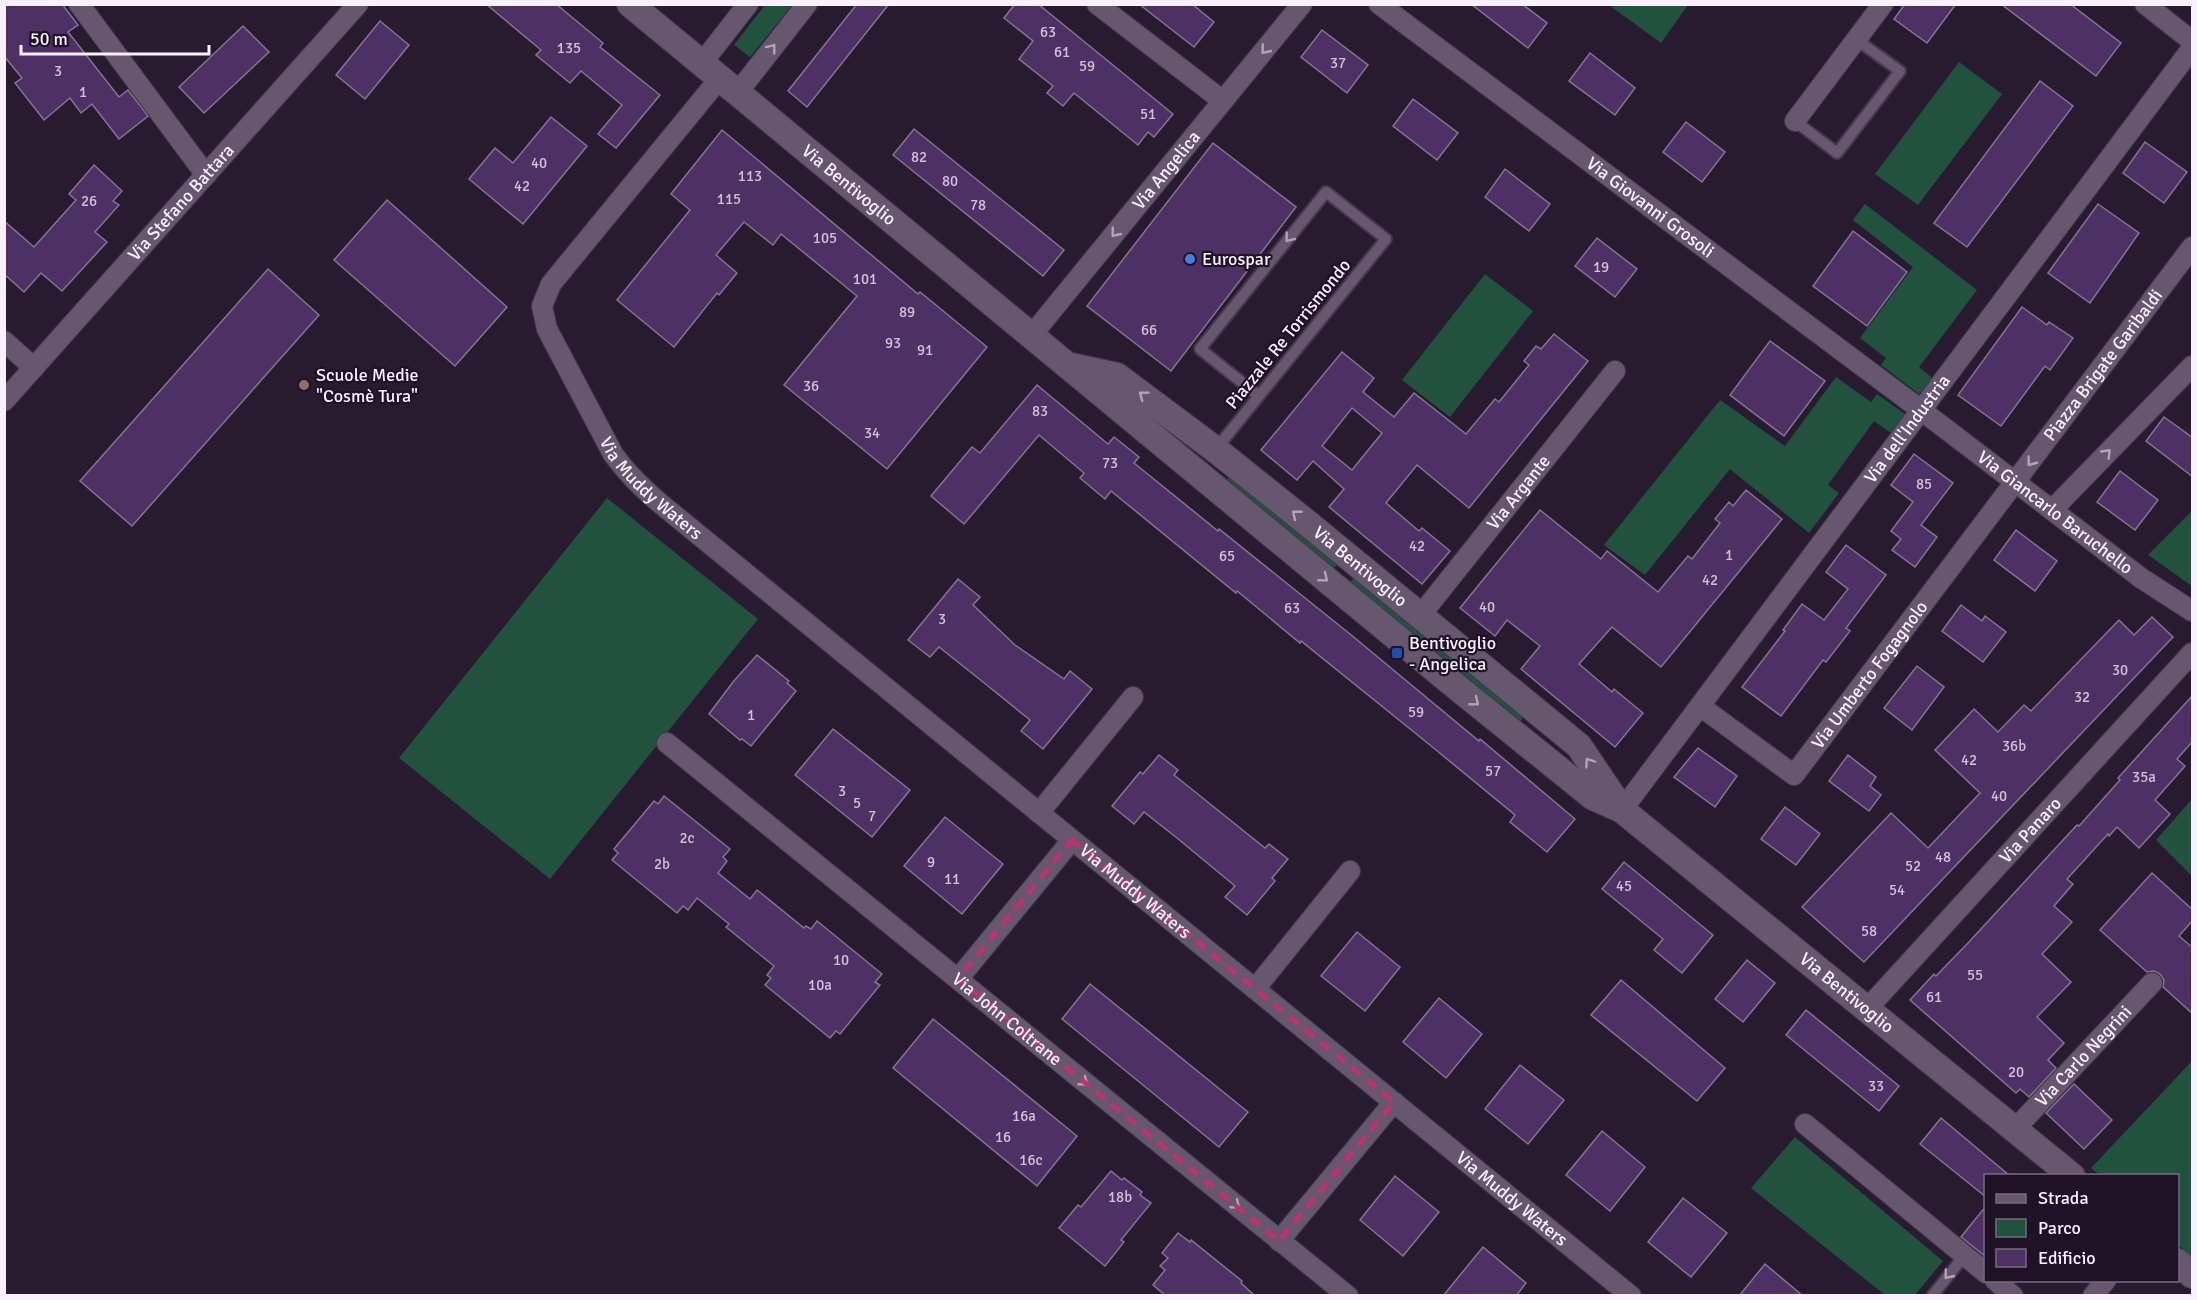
<svg xmlns="http://www.w3.org/2000/svg" width="2197" height="1300" viewBox="0 0 2197 1300" font-family="Signika,sans-serif">
<rect width="100%" height="100%" fill="#281b30"/>
<g fill="#20523d">
<path d="M765,5H792L750,57L734,45Z"/>
<path d="M1609,5H1688L1661,43Z"/>
<path d="M1959,62L2002,94L1918,205L1875,174Z"/>
<path d="M1865,204L1977,290L1919,367L1932,378L1919,394L1881,365L1886,358L1860,338L1913,267L1853,220Z"/>
<path d="M1485,274L1533,311L1450,417L1402,380Z"/>
<path d="M1836,377L1871,402L1877,394L1905,414L1891,433L1874,421L1828,485L1839,493L1809,533L1730,469L1645,575L1604,545L1720,400L1785,446Z"/>
<path d="M1231,476L1340,560L1329,575L1225,481Z"/>
<path d="M607,498L758,619L550,879L399,758Z"/>
<path d="M2192,511V586L2148,555Z"/>
<path d="M1357,574L1527,712L1518,725L1347,586Z"/>
<path d="M2192,799V876L2156,840Z"/>
<path d="M2192,1061V1258L2178,1244V1176L2100,1175L2091,1168Z"/>
<path d="M1795,1137L1943,1261L1915,1295H1885L1751,1188Z"/>
</g>
<g fill="#4e3164" stroke="#83758f" stroke-width="1.5" fill-rule="evenodd">
<path d="M4,4H62L78,25L68,32L119,97L128,90L148,116L119,139L92,104L81,113L70,98L44,120L15,83L22,78L4,56Z"/>
<path d="M486,4H556L603,43L600,47L660,95L616,148L598,134L622,105L581,71L570,83L536,55L541,50Z"/>
<path d="M857,4H889L807,107L788,91Z"/>
<path d="M1015,4H1038L1173,114L1154,137L1148,132L1138,145L1074,93L1063,106L1047,93L1053,86L1019,59L1033,41L1004,18Z"/>
<path d="M1139,4H1192L1214,22L1194,47Z"/>
<path d="M1471,4H1522L1547,23L1528,48Z"/>
<path d="M1905,4H1956L1927,43L1894,19Z"/>
<path d="M2001,4H2070L2121,43L2096,76Z"/>
<path d="M380,21L409,45L365,99L336,75Z"/>
<path d="M243,26L269,52L204,113L179,87Z"/>
<path d="M1322,30L1368,65L1347,93L1301,57Z"/>
<path d="M1590,53L1635,88L1615,115L1569,81Z"/>
<path d="M2040,81L2073,106L1967,247L1934,223Z"/>
<path d="M1413,99L1458,133L1437,160L1393,126Z"/>
<path d="M551,117L587,146L523,224L469,179L495,148L513,163Z"/>
<path d="M1686,122L1725,152L1702,182L1663,152Z"/>
<path d="M914,129L1064,250L1043,276L893,155Z"/>
<path d="M722,130L918,294L920,292L987,347L887,469L784,385L857,296L781,234L773,245L744,222L716,255L737,273L719,295L717,293L674,347L617,300L690,210L671,194Z"/>
<path d="M2145,142L2187,172L2164,203L2123,173Z"/>
<path d="M1213,143L1296,207L1171,371L1087,306Z"/>
<path d="M94,165L122,191L113,201L119,205L95,232L107,242L62,291L41,273L24,292L4,274V221L34,247L76,200L69,194Z"/>
<path d="M1505,169L1550,204L1529,231L1485,197Z"/>
<path d="M387,200L507,307L455,366L334,260Z"/>
<path d="M2098,204L2139,233L2090,303L2048,273Z"/>
<path d="M1853,231L1907,272L1867,326L1813,286Z"/>
<path d="M1597,238L1637,269L1615,297L1575,266Z"/>
<path d="M268,269L319,315L132,526L80,481Z"/>
<path d="M2022,307L2047,325L2049,322L2073,338L2050,370L2045,366L2001,426L1958,395Z"/>
<path d="M1554,334L1588,361L1469,508L1417,465L1386,503L1419,531L1422,528L1450,551L1422,584L1329,507L1344,489L1313,461L1297,480L1261,450L1342,352L1374,378L1363,392L1394,417L1414,393L1466,434L1495,399L1499,402L1529,365L1524,361L1536,346L1541,349ZM1352,408L1382,433L1352,470L1322,446Z"/>
<path d="M1770,341L1825,381L1784,436L1730,395Z"/>
<path d="M1037,385L1108,444L1114,437L1139,457L1134,463L1218,531L1219,529L1350,634L1479,741L1480,739L1575,819L1547,852L1510,822L1515,815L1430,745L1301,641L1300,643L1237,591L1236,593L1111,491L1105,499L1080,478L1084,473L1039,435L964,524L931,496L972,447L980,453Z"/>
<path d="M2164,417L2193,438V477L2146,441Z"/>
<path d="M1914,454L1953,483L1921,525L1937,537L1915,567L1892,550L1901,539L1891,531L1913,502L1891,485Z"/>
<path d="M2120,471L2158,500L2135,530L2097,502Z"/>
<path d="M1746,490L1782,519L1661,667L1612,627L1579,664L1612,692L1614,689L1643,713L1615,747L1521,669L1540,646L1507,620L1495,636L1460,608L1540,510L1601,559L1607,551L1658,592L1688,556L1692,559L1720,523L1715,519L1729,502L1733,506Z"/>
<path d="M2016,530L2057,561L2035,591L1994,560Z"/>
<path d="M1846,545L1886,575L1846,628L1850,631L1826,662L1823,660L1781,716L1742,687L1785,631L1783,630L1802,604L1824,620L1848,589L1826,572Z"/>
<path d="M958,579L980,597L973,605L1015,645L1064,679L1070,671L1092,689L1043,749L1021,731L1030,720L983,682L939,647L930,657L908,640Z"/>
<path d="M1961,605L1982,621L1985,616L2006,632L1983,662L1942,631Z"/>
<path d="M2152,617L2173,637L1864,962L1802,907L1891,813L1928,848L1980,793L1935,750L1974,709L1998,732L2024,705L2031,711L2119,620L2134,635Z"/>
<path d="M757,655L789,681L787,683L796,691L751,746L742,739L740,740L709,714L733,682Z"/>
<path d="M1917,666L1944,687L1912,730L1884,708Z"/>
<path d="M2193,695V741L2177,759L2185,766L2155,800L2170,814L2139,848L2117,827L2109,836L2108,834L2067,879L2073,884L2054,906L2072,922L2042,954L2071,982L2037,1017L2064,1043L2048,1060L2056,1068L2029,1097L2020,1089L2016,1093L1910,1000L1934,974L1936,976L1968,943L2077,825L2079,826L2120,780L2118,778Z"/>
<path d="M833,729L910,790L872,837L795,775Z"/>
<path d="M1698,748L1737,776L1715,807L1674,777Z"/>
<path d="M1159,755L1178,770L1174,775L1265,848L1269,844L1288,859L1272,878L1275,881L1247,915L1225,897L1235,886L1177,838L1144,812L1134,824L1112,806L1140,772L1143,774Z"/>
<path d="M1848,755L1876,777L1870,786L1881,795L1869,811L1829,781Z"/>
<path d="M664,796L730,849L723,857L727,861L718,873L750,899L757,890L804,928L806,926L811,929L817,921L882,974L875,982L880,985L840,1034L836,1031L830,1038L765,985L771,978L767,975L774,966L726,927L729,924L697,898L688,910L683,906L677,913L612,860L618,853L614,849L654,801L658,804Z"/>
<path d="M1785,807L1820,834L1796,865L1761,839Z"/>
<path d="M945,817L1003,864L962,914L904,866Z"/>
<path d="M1624,862L1713,935L1682,973L1654,950L1663,939L1602,889Z"/>
<path d="M2152,873L2193,910V920L2179,936L2193,948V1014L2163,987L2164,980L2160,974L2154,971L2147,972L2100,930Z"/>
<path d="M1357,932L1400,967L1365,1011L1321,976Z"/>
<path d="M1747,960L1775,983L1743,1022L1715,999Z"/>
<path d="M1621,980L1725,1068L1697,1101L1591,1015Z"/>
<path d="M1090,984L1248,1112L1219,1147L1062,1019Z"/>
<path d="M1439,998L1482,1034L1446,1078L1403,1042Z"/>
<path d="M1806,1010L1899,1086L1879,1111L1786,1035Z"/>
<path d="M933,1019L1077,1136L1037,1186L893,1068Z"/>
<path d="M1520,1065L1564,1100L1528,1144L1485,1109Z"/>
<path d="M2074,1084L2112,1120L2084,1149L2046,1113Z"/>
<path d="M1941,1118L2010,1176H1986V1197L1920,1144Z"/>
<path d="M1602,1131L1645,1167L1610,1211L1566,1175Z"/>
<path d="M1111,1171L1122,1180L1124,1178L1142,1192L1140,1195L1151,1203L1121,1240L1124,1242L1105,1266L1059,1228L1078,1205L1081,1207Z"/>
<path d="M1395,1176L1439,1212L1403,1256L1360,1220Z"/>
<path d="M1683,1198L1727,1233L1691,1277L1648,1242Z"/>
<path d="M1986,1206V1257L1961,1237Z"/>
<path d="M1178,1233L1190,1242L1191,1240L1242,1281L1241,1283L1255,1296H1166L1153,1285L1165,1270L1160,1266L1168,1258L1162,1253Z"/>
<path d="M1483,1247L1526,1283L1516,1296H1443Z"/>
<path d="M1765,1264L1803,1296H1739Z"/>
</g>
<g fill="none" stroke-linecap="round" stroke-linejoin="round">
<g stroke="#44394b" stroke-width="14">
<g id="service">
<path d="M1795,121L1837,153L1900,71L1857,40"/>
<path d="M1216,449L1386,239L1326,192L1200,349L1259,396"/>
<path d="M1932,1296L1965,1255"/>
</g>
</g>
<g stroke="#44394b" stroke-width="22">
<g id="minor">
<path d="M79,4L206,175"/>
<path d="M1097,4L1223,101"/>
<path id="s1" d="M1379,4L1921,410L2141,578L2192,611"/>
<path d="M2145,4L2192,41"/>
<path d="M702,63L748,4"/>
<path id="s2" d="M720,78L551,284L542,306L547,329L613,454C628,475 646,492 667,509L1631,1296"/>
<path d="M738,92L807,4"/>
<path d="M1795,121L1883,4"/>
<path id="s3" d="M1031,336L1302,4"/>
<path d="M4,341L34,368"/>
<path id="s4" d="M4,401L358,4"/>
<path d="M2052,510L2192,366"/>
<path id="s5" d="M1420,616L1615,371"/>
<path id="s6" d="M1700,706L1794,775L2192,247"/>
<path id="s7" d="M667,743L1348,1296"/>
<path id="s8" d="M1622,810L2192,48"/>
<path d="M1039,813L1133,697"/>
<path d="M958,979L1072,840"/>
<path d="M1255,989L1350,871"/>
<path id="s9" d="M1867,1009L2192,653"/>
<path d="M1805,1124L1986,1273"/>
<path id="s10" d="M2015,1129L2152,983"/>
<path d="M1279,1241L1394,1102"/>
<path d="M1995,1280L2013,1296"/>
<path d="M2093,1296L2106,1280"/>
</g>
</g>
<g stroke="#44394b" stroke-width="28">
<g id="tertiary">
<path id="s11" d="M630,4L1448,680L1593,797L1622,810L2072,1176"/>
<path id="s12" d="M1071,366L1117,376L1216,450L1306,522L1579,746L1622,810"/>
<path d="M2178,1262L2192,1275"/>
</g>
</g>
<use href="#service" stroke="#66576f" stroke-width="10"/>
<use href="#minor" stroke="#66576f" stroke-width="20"/>
<use href="#tertiary" stroke="#66576f" stroke-width="26"/>
</g>
<defs><path id="oneway-chevron" d="M-2-3.5L2.5 0L-2 3.5" fill="none" stroke-width="1.6" stroke-linecap="round" stroke-linejoin="round" transform="scale(1.5)"/></defs>
<g stroke="#b0a4b6">
<use href="#oneway-chevron" transform="translate(772 48) rotate(-52)"/>
<use href="#oneway-chevron" transform="translate(1265 50) rotate(129)"/>
<use href="#oneway-chevron" transform="translate(1115 233) rotate(129)"/>
<use href="#oneway-chevron" transform="translate(1289 238) rotate(128)"/>
<use href="#oneway-chevron" transform="translate(1143 395) rotate(-143)"/>
<use href="#oneway-chevron" transform="translate(2107 453) rotate(-46)"/>
<use href="#oneway-chevron" transform="translate(2031 462) rotate(127)"/>
<use href="#oneway-chevron" transform="translate(1296 514) rotate(-141)"/>
<use href="#oneway-chevron" transform="translate(1324 578) rotate(39)"/>
<use href="#oneway-chevron" transform="translate(1475 702) rotate(39)"/>
<use href="#oneway-chevron" transform="translate(1589 762) rotate(-124)"/>
<use href="#oneway-chevron" transform="translate(1084 1082) rotate(39)"/>
<use href="#oneway-chevron" transform="translate(1236 1205) rotate(39)"/>
<use href="#oneway-chevron" transform="translate(1948 1275) rotate(129)"/>
</g>
<path fill="none" stroke="#c82e6b" stroke-width="4.5" stroke-dasharray="12 8" stroke-linejoin="round" d="M1072,840L1394,1102L1279,1241L958,979Z"/>
<circle fill="#3f7fe0" stroke="#1f1226" stroke-width="2" cx="1190" cy="259" r="6"/>
<circle fill="#8d6e63" stroke="#1f1226" stroke-width="2" cx="304" cy="385" r="6"/>
<rect fill="#1a4fb4" stroke="#1f1226" stroke-width="2" x="1391" y="647" width="12" height="12" rx="3"/>
<g text-anchor="middle" stroke-width="4.5" stroke-linejoin="round" paint-order="stroke">
<g font-size="15" fill="#cec2d8">
<text x="1048" y="37">63</text>
<text x="569" y="53">135</text>
<text x="1062" y="57">61</text>
<text x="1338" y="68">37</text>
<text x="1087" y="71">59</text>
<text x="58" y="76">3</text>
<text x="83" y="97">1</text>
<text x="1148" y="119">51</text>
<text x="919" y="162">82</text>
<text x="539" y="168">40</text>
<text x="750" y="181">113</text>
<text x="950" y="186">80</text>
<text x="522" y="191">42</text>
<text x="729" y="204">115</text>
<text x="89" y="206">26</text>
<text x="978" y="210">78</text>
<text x="825" y="243">105</text>
<text x="1601" y="272">19</text>
<text x="865" y="284">101</text>
<text x="907" y="317">89</text>
<text x="1149" y="335">66</text>
<text x="893" y="348">93</text>
<text x="925" y="355">91</text>
<text x="811" y="391">36</text>
<text x="1040" y="416">83</text>
<text x="872" y="438">34</text>
<text x="1110" y="468">73</text>
<text x="1924" y="489">85</text>
<text x="1417" y="551">42</text>
<text x="1729" y="560">1</text>
<text x="1227" y="561">65</text>
<text x="1710" y="585">42</text>
<text x="1487" y="612">40</text>
<text x="1292" y="613">63</text>
<text x="942" y="624">3</text>
<text x="2120" y="675">30</text>
<text x="2082" y="702">32</text>
<text x="1416" y="717">59</text>
<text x="751" y="720">1</text>
<text x="2014" y="751">36b</text>
<text x="1969" y="765">42</text>
<text x="1493" y="776">57</text>
<text x="2144" y="782">35a</text>
<text x="842" y="796">3</text>
<text x="1999" y="801">40</text>
<text x="857" y="808">5</text>
<text x="872" y="821">7</text>
<text x="687" y="843">2c</text>
<text x="1943" y="862">48</text>
<text x="931" y="867">9</text>
<text x="662" y="869">2b</text>
<text x="1913" y="871">52</text>
<text x="952" y="884">11</text>
<text x="1624" y="891">45</text>
<text x="1897" y="895">54</text>
<text x="1869" y="936">58</text>
<text x="841" y="965">10</text>
<text x="1975" y="980">55</text>
<text x="820" y="990">10a</text>
<text x="1934" y="1002">61</text>
<text x="2016" y="1077">20</text>
<text x="1876" y="1091">33</text>
<text x="1024" y="1121">16a</text>
<text x="1003" y="1142">16</text>
<text x="1031" y="1165">16c</text>
<text x="1120" y="1202">18b</text>
</g>
<g font-size="18" fill="#f9f2fe" stroke="#1f1226">
<text dy="6" stroke="none"><textPath href="#s3" startOffset="214">Via Angelica</textPath></text>
<text dy="6" stroke="none"><textPath href="#s11" startOffset="284">Via Bentivoglio</textPath></text>
<text dy="6" stroke="none"><textPath href="#s4" startOffset="266">Via Stefano Battara</textPath></text>
<text dy="6" stroke="none"><textPath href="#s1" startOffset="339">Via Giovanni Grosoli</textPath></text>
<text transform="translate(1288 334) rotate(-51)" y="6">Piazzale Re Torrismondo</text>
<text dy="6" stroke="none"><textPath href="#s6" startOffset="630">Piazza Brigate Garibaldi</textPath></text>
<text dy="6" stroke="none"><textPath href="#s8" startOffset="476">Via dell'Industria</textPath></text>
<text dy="6" stroke="none"><textPath href="#s2" startOffset="506">Via Muddy Waters</textPath></text>
<text dy="6" stroke="none"><textPath href="#s5" startOffset="158">Via Argante</textPath></text>
<text dy="6" stroke="none"><textPath href="#s1" startOffset="846">Via Giancarlo Baruchello</textPath></text>
<text dy="6" stroke="none"><textPath href="#s12" startOffset="356">Via Bentivoglio</textPath></text>
<text dy="6" stroke="none"><textPath href="#s6" startOffset="242">Via Umberto Fogagnolo</textPath></text>
<text dy="6" stroke="none"><textPath href="#s9" startOffset="242">Via Panaro</textPath></text>
<text dy="6" stroke="none"><textPath href="#s2" startOffset="1137">Via Muddy Waters</textPath></text>
<text dy="6" stroke="none"><textPath href="#s11" startOffset="1569">Via Bentivoglio</textPath></text>
<text dy="6" stroke="none"><textPath href="#s7" startOffset="438">Via John Coltrane</textPath></text>
<text dy="6" stroke="none"><textPath href="#s10" startOffset="100">Via Carlo Negrini</textPath></text>
<text dy="6" stroke="none"><textPath href="#s2" startOffset="1623">Via Muddy Waters</textPath></text>
</g>
<g font-size="18" fill="#f9f2fe" stroke="#1f1226" text-anchor="start">
<text x="1202" y="265">Eurospar</text>
<text x="316" y="381">Scuole Medie<tspan x="316" dy="21">"Cosmè Tura"</tspan></text>
<text x="1409" y="649">Bentivoglio<tspan x="1409" dy="21">- Angelica</tspan></text>
</g>
</g>
<rect width="2197" height="1300" fill="none" stroke="#f9f2fe" stroke-width="12"/>
<rect x="1984" y="1174" width="195" height="108" fill="#1f1226" stroke="#766c7c" stroke-width="1.5"/>
<rect x="1996" y="1194" width="30" height="9" fill="#66576f" stroke="#766c7c" stroke-width="1.5"/>
<text x="2038" y="1204" font-size="18" fill="#f9f2fe">Strada</text>
<rect x="1996" y="1219" width="30" height="18" fill="#20523d" stroke="#766c7c" stroke-width="1.5"/>
<text x="2038" y="1234" font-size="18" fill="#f9f2fe">Parco</text>
<rect x="1996" y="1249" width="30" height="18" fill="#4e3164" stroke="#766c7c" stroke-width="1.5"/>
<text x="2038" y="1264" font-size="18" fill="#f9f2fe">Edificio</text>
<path d="M21 45v9h188v-9" fill="none" stroke="#f9f2fe" stroke-width="3"/>
<text x="30" y="45" font-size="18" fill="#f9f2fe" stroke="#1f1226" stroke-width="4.5" paint-order="stroke">50 m</text>
</svg>
